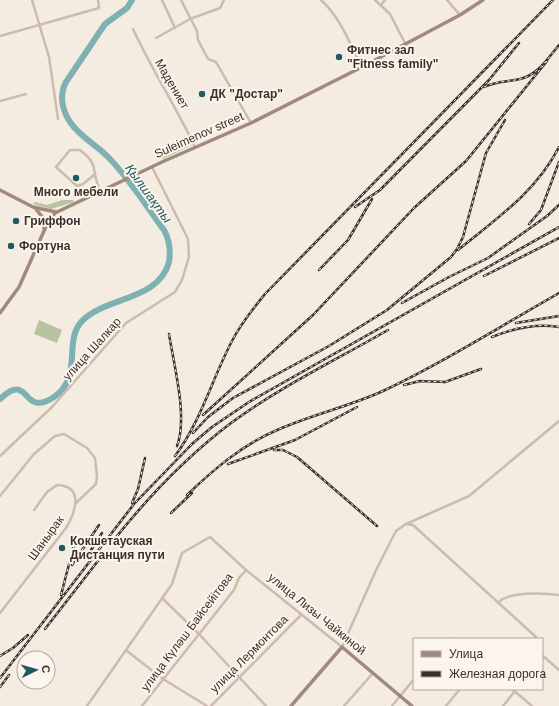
<svg xmlns="http://www.w3.org/2000/svg" width="559" height="706" viewBox="0 0 559 706" font-family="Arial,sans-serif">
<rect width="100%" height="100%" fill="#f4ebe1"/>
<g fill="#b8c4a0">
<path d="M190,139L192,145L163,159L161,158L162,152Z"/>
<path d="M62,200H73L74,202L51,209L33,204L35,202L47,205Z"/>
<path d="M39,320L62,330L57,343L34,334Z"/>
</g>
<g fill="none" stroke-linecap="round" stroke-linejoin="round">
<path stroke="#7fb0b2" stroke-width="6" d="M0,399C31,370 21,419 54,397C84,377 62,340 83,320C107,297 159,300 169,262C171,250 170,241 164,230C147,207 130,180 110,159C98,146 80,137 70,122C62,110 59,95 66,82L105,24L127,8L132,0"/>
<g stroke="#cdbbac" stroke-width="2.5">
<path d="M32,0L49,57L58,119"/>
<path d="M162,0L175,28"/>
<path d="M181,0L197,31L198,40L208,59L216,62L251,123"/>
<path d="M321,0C341,18 350,45 362,67"/>
<path d="M375,0L390,14L406,45"/>
<path d="M447,0L460,15"/>
<path d="M381,5L385,0"/>
<path d="M133,29C152,70 176,107 195,147"/>
<path d="M0,36L99,8L98,0"/>
<path d="M156,38L190,19L220,8L224,0"/>
<path d="M0,101L26,94"/>
<path d="M94,175L83,184L77,186L56,167L70,150H80C102,167 89,171 101,191"/>
<path d="M0,456L52,407L126,323L175,292L182,280L189,257L188,239L152,167"/>
<path d="M0,496L34,454L55,436L64,434L87,448L95,458L97,476L96,484L76,503"/>
<path d="M407,524L413,525L536,637"/>
<path d="M163,599L199,634L266,706"/>
<path d="M498,603C507,591 545,593 559,595"/>
<path d="M0,613L66,528C75,513 85,486 57,485L47,492L34,510"/>
<path d="M448,639H452"/>
<path d="M127,651L163,679L207,706"/>
<path d="M542,655L559,670"/>
<path d="M512,689L532,706"/>
<path d="M87,706L172,584L182,553L210,537L246,570L342,647L377,568L396,531L406,524L469,496L559,421"/>
<path d="M142,706L234,590L239,578L246,570"/>
<path d="M211,706L301,615"/>
<path d="M344,706L373,673"/>
<path d="M392,706L414,679"/>
<path d="M446,706L460,689"/>
<path d="M503,706L515,691"/>
</g>
<g stroke="#a18a7d" stroke-width="3.5">
<path d="M0,190L33,207L56,212"/>
<path d="M36,209L43,218L44,228"/>
<path d="M0,313L19,287L48,222L55,213L162,162L251,123L362,67L460,15L483,0"/>
<path d="M291,706L342,647L412,706"/>
</g>
<g stroke="#3b302b" stroke-width="2.5">
<g id="rail">
<path d="M484,87C496,81 507,82 520,79C538,75 548,58 559,45"/>
<path d="M355,207L380,190L489,80L519,43"/>
<path d="M529,224L541,210L559,162"/>
<path d="M458,250C496,219 536,192 559,147"/>
<path d="M319,270L348,240L372,199"/>
<path d="M484,276L559,238"/>
<path d="M402,303L449,277L488,258L547,216L559,205"/>
<path d="M516,323L559,316"/>
<path d="M169,334C174,366 188,417 177,446"/>
<path d="M492,337C514,328 535,323 559,327"/>
<path d="M404,385L420,381L445,382L481,369"/>
<path d="M203,415L313,315L414,208L466,161L547,61"/>
<path d="M193,433L208,417L233,398L329,346L387,310L451,257L457,249L463,237L486,153L505,120"/>
<path d="M274,450H283L297,457L377,526"/>
<path d="M175,456C201,421 212,379 232,341C241,323 253,309 265,294L553,0"/>
<path d="M228,464L295,440L357,407"/>
<path d="M187,495C213,470 242,445 275,431C310,415 348,407 383,391C444,362 501,326 559,293"/>
<path d="M132,503L138,489L145,458"/>
<path d="M171,513L192,493"/>
<path d="M113,541C148,497 186,457 231,423C280,387 336,360 388,330"/>
<path d="M86,558L102,533"/>
<path d="M72,565L99,525"/>
<path d="M61,595L74,545"/>
<path d="M45,629L101,557"/>
<path d="M0,656L13,648L28,635"/>
<path d="M0,678L134,504L192,444L212,427L249,402L559,227"/>
<path d="M0,687L9,675"/>
</g>
</g>
<use href="#rail" stroke="#fbf5ee" stroke-width="1" stroke-dasharray="3" stroke-linecap="butt"/>
</g>
<g fill="#1f5a5e" stroke="#fbf5ee" stroke-width="1.5">
<circle cx="339" cy="57" r="4"/>
<circle cx="202" cy="94" r="4"/>
<circle cx="76" cy="178" r="4"/>
<circle cx="16" cy="221" r="4"/>
<circle cx="11" cy="246" r="4"/>
<circle cx="62" cy="548" r="4"/>
</g>
<g text-anchor="middle" stroke-width="4" stroke-linejoin="round" paint-order="stroke">
<g font-size="12" font-weight="bold" fill="#3b302b" stroke="#fbf5ee" text-anchor="start">
<text x="347" y="54">Фитнес зал<tspan x="347" dy="14">"Fitness family"</tspan></text>
<text x="210" y="98">ДК "Достар"</text>
<text x="76" y="196" text-anchor="middle">Много мебели</text>
<text x="24" y="225">Гриффон</text>
<text x="19" y="250">Фортуна</text>
<text x="70" y="545">Кокшетауская<tspan x="70" dy="14">Дистанция пути</tspan></text>
</g>
<g font-size="12" fill="#3b302b" stroke="#fbf5ee">
<text transform="translate(172 84) rotate(60)" y="4">Мадениет</text>
<text transform="translate(199 135) rotate(-24)" y="4">Suleimenov street</text>
<text transform="translate(92 349) rotate(-48)" y="4">улица Шалкар</text>
<text transform="translate(46 538) rotate(-54)" y="4">Шанырак</text>
<text transform="translate(317 614) rotate(39)" y="4">улица Лизы Чайкиной</text>
<text transform="translate(187 632) rotate(-53)" y="4">улица Күләш Байсейітова</text>
<text transform="translate(249 654) rotate(-45)" y="4">улица Лермонтова</text>
</g>
<g font-size="13" font-style="italic" fill="#1f5a5e" stroke="#fbf5ee">
<text transform="translate(149 193) rotate(54)" y="5">Қылшақты</text>
</g>
</g>
<rect x="413" y="638" width="130" height="52" fill="#fbf5ee" stroke="#aea6a0"/>
<rect x="421" y="651" width="20" height="6" fill="#a18a7d" stroke="#aea6a0"/>
<text x="449" y="658" font-size="12" fill="#3b302b">Улица</text>
<rect x="421" y="671" width="20" height="6" fill="#3b302b" stroke="#aea6a0"/>
<text x="449" y="678" font-size="12" fill="#3b302b">Железная дорога</text>
<g transform="translate(36 670) rotate(85)"><circle r="19" fill="#fbf5ee" stroke="#aea6a0"/>
<path d="M0-3L7 15L0 10L-7 15Z" fill="#1f5a5e"/>
<text y="-6" font-size="11" font-weight="bold" text-anchor="middle" fill="#3b302b">С</text>
</g>
</svg>
